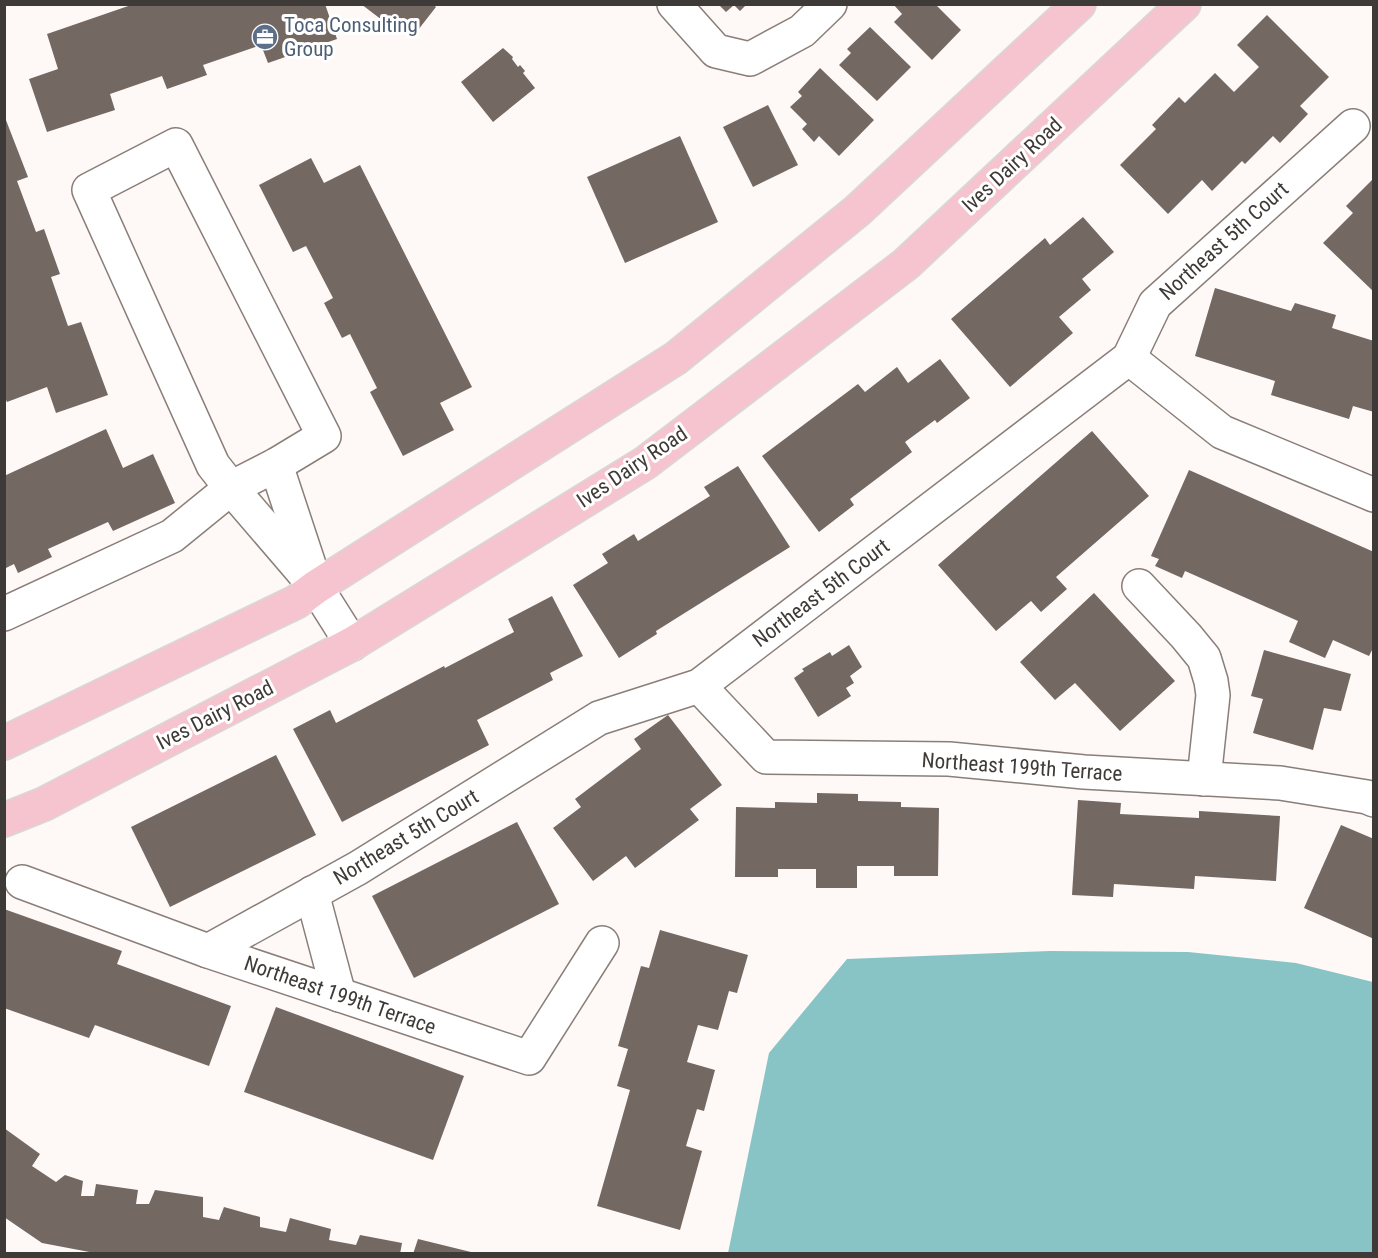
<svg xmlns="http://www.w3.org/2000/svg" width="1378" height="1258" viewBox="0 0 1378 1258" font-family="'Roboto Condensed',sans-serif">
<rect width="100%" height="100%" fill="#fef9f6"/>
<path fill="#88c4c5" d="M1050,951L1188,952L1296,963L1373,982V1253H728L769,1053L847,959Z"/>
<g fill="#736862">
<path d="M134,4H325L337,39L268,63L261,45L203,65L207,75L167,89L162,76L110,94L115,110L47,132L29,79L58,69L47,34Z"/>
<path d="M361,4H433L436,7L418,30L408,22L399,33Z"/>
<path d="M718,4H747L740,11L734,5L726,12Z"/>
<path d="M893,4H935L961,30L932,60L894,22L902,14Z"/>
<path d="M1267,15L1329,77L1300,106L1308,114L1280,143L1273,136L1245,164L1242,161L1212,191L1202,180L1168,214L1120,165L1156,129L1152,125L1179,97L1185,103L1215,73L1234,92L1259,67L1237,45Z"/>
<path d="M870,27L911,67L877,101L839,65L851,53L847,49Z"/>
<path d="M503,48L513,57L512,59L518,67L520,65L525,71L523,73L535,88L493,122L461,82Z"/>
<path d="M820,68L874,120L839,156L819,136L814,142L802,129L807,124L790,107L802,96L798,92Z"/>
<path d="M768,105L798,165L753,187L723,127Z"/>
<path d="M4,115L28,177L17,181L36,232L44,229L60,274L51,277L68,326L81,322L108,395L56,413L47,387L7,402L4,396Z"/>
<path d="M680,136L718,222L625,263L587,177Z"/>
<path d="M311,158L324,183L360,165L472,387L440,403L454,430L403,456L370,392L377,388L350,334L342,338L324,303L333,298L306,246L293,252L259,185Z"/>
<path d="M1374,178V292L1323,243L1353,213L1346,206Z"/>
<path d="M1083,217L1114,252L1082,279L1091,290L1059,317L1073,333L1010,387L951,319L1045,238L1050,245Z"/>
<path d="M1215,288L1291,311L1295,303L1336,315L1332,328L1374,341V412L1353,406L1349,419L1271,395L1275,381L1195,356Z"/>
<path d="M940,359L970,398L937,423L935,420L905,442L912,452L850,499L854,505L819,532L762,456L858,384L865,392L897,367L908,383Z"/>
<path d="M106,429L123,468L153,454L175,503L113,531L108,522L48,549L52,557L18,573L14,564L4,569V476Z"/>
<path d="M1092,431L1149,496L1056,577L1067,589L1041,612L1031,601L996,631L938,565Z"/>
<path d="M738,466L790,547L656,631L657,634L619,658L573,585L608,563L602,554L634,534L638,541L710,496L704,487Z"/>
<path d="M1189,470L1374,552V646L1369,656L1333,640L1325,658L1289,642L1298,621L1185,571L1182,578L1155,566L1159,559L1151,556Z"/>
<path d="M1094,593L1175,681L1120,731L1075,683L1055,700L1020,662Z"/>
<path d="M552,596L583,656L550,673L553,680L477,720L489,745L342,822L293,729L330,710L336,723L444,666L445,668L514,632L508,619Z"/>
<path d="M849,645L862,667L850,676L854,683L846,688L851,696L818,717L794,678L804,671L802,669L830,652L832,656Z"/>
<path d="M1264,650L1351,674L1341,711L1324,708L1313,750L1253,733L1263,699L1251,696Z"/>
<path d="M668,715L722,785L690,809L699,820L635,868L626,856L593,881L553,828L581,807L575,799L641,749L634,739Z"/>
<path d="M276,755L316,835L170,907L131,827Z"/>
<path d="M817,793L858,794V801L901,802V807L939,808L938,876H894V866H857V888H816V869H778V877H735L736,807L775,808V802L817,803Z"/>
<path d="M1078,800L1121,803L1120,814L1199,818V811L1280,816L1276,881L1195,876L1194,889L1114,884L1113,897L1072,895Z"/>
<path d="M517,822L559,904L414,978L372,896Z"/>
<path d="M1341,825L1374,839V939L1304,908Z"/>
<path d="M4,909L122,951L117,964L231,1006L209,1066L95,1025L89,1038L4,1008Z"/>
<path d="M660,930L748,955L737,993L729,991L718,1030L698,1025L687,1062L715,1070L704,1111L697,1109L686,1146L702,1151L680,1230L597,1206L630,1090L617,1086L628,1049L618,1046L641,966L649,968Z"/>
<path d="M276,1007L464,1076L433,1160L244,1092Z"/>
<path d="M4,1128L40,1154L32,1166L56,1182L65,1175L83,1181L81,1196H94L96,1184L138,1190L136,1204H149L155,1190L203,1197V1217L219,1220L224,1207L260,1217V1227L286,1232L290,1218L331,1229L329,1240L356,1245L360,1235L402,1243L400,1254H100L42,1243L4,1217Z"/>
<path d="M418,1239L475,1253V1254H413Z"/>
</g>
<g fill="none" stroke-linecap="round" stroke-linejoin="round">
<g stroke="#8a7e78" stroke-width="36">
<g id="minor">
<path d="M674,4L716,51L750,59L802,31L830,4"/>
<path d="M1129,358L1222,432L1374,495"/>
<path d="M276,465L311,571"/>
<path d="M1139,586L1186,636L1204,658L1211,681L1213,695L1204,779"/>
<path d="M4,614L172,536L231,488L276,465L324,436L176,145L89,190L213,465L231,488L316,587L352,644"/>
<path d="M699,686L766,757L949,759L1084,772L1280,783L1367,797L1374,800"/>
<path d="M22,882L208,951L529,1058L602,943"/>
<path d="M312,893L339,995"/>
<path d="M208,951L358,868L599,718L699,686L1129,358L1155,304L1353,126"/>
</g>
</g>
<g stroke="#d8d8d7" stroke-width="36">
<g id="major">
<path d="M4,743L296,602L316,587L676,358L857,211L1079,4"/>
<path d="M4,820L44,804L352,644L645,463L906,264L1184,4"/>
</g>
</g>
<use href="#minor" stroke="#fff" stroke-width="33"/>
<use href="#major" stroke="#f5c4ce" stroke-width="33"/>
</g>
<defs>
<g id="office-disc" transform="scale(1.35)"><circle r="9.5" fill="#5c6f8a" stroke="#fff"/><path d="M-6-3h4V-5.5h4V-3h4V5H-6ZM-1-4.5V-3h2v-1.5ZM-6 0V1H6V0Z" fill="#fff"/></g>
</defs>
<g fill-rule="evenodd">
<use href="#office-disc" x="265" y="37"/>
</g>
<g text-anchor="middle" stroke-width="6" stroke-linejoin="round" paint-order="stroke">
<g font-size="21" fill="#4e5e75" stroke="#fff" text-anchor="start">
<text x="284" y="32">Toca Consulting<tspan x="284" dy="24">Group</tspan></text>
</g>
<g font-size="21" fill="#3e3a37" stroke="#fff">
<text transform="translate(1012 165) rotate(-43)" y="7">Ives Dairy Road</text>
<text transform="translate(1224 241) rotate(-42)" y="7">Northeast 5th Court</text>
<text transform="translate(632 467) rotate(-34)" y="7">Ives Dairy Road</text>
<text transform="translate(821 593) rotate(-37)" y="7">Northeast 5th Court</text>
<text transform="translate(215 715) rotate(-27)" y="7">Ives Dairy Road</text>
<text transform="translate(1022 767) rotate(4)" y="7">Northeast 199th Terrace</text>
<text transform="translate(406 837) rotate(-31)" y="7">Northeast 5th Court</text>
<text transform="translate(340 995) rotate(19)" y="7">Northeast 199th Terrace</text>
</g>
</g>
<rect width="1378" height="1258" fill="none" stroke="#3e3a37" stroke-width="12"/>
</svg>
